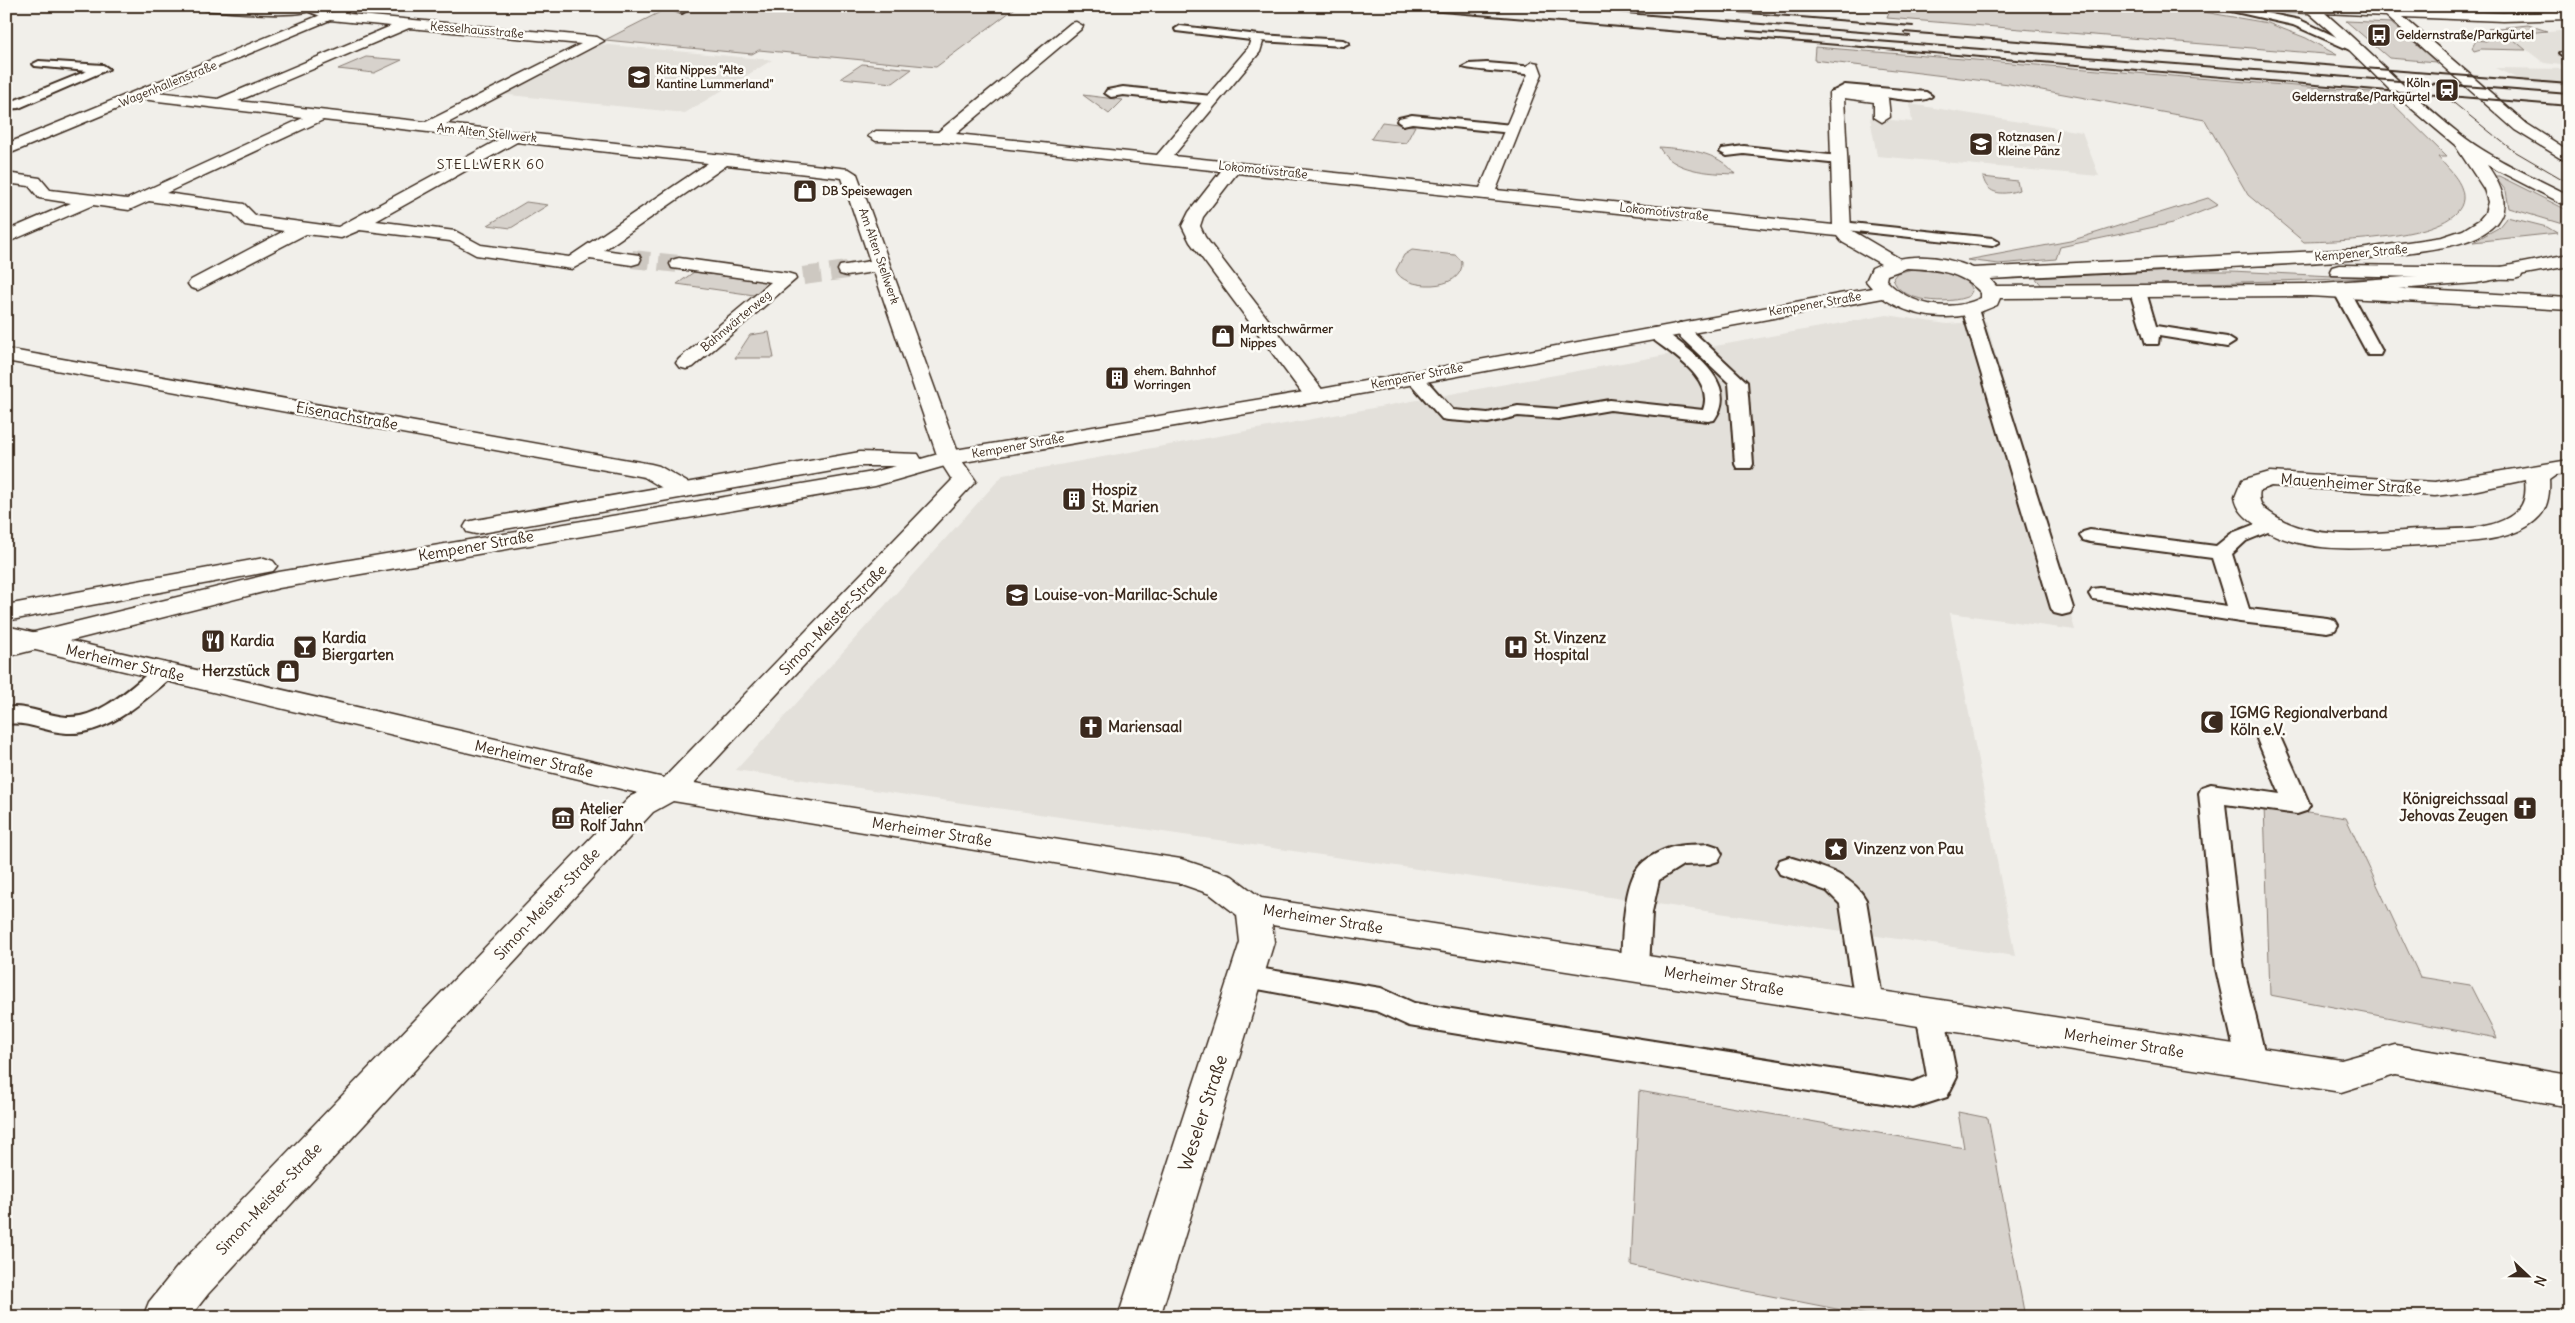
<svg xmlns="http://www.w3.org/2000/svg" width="2575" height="1323" viewBox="0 0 2575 1323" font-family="Delius,sans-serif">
<rect width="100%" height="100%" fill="#f1efea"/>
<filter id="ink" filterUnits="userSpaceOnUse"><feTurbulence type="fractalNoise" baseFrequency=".02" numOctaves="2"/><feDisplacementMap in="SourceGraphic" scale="10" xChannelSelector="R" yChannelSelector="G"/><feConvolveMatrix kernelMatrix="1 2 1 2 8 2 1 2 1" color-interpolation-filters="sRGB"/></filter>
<g filter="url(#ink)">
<g fill="#e3e0da">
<path d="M2569,30V66L2544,63L2508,36Z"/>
<path d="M599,44L772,60L685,113L500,94Z"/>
<path d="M2495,68L2569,69V86L2527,83Z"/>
<path d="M1910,104L2082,132L2099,176L1877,156L1870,118L1912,122Z"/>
<path d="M1887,315L1947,324L1986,321L2075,630L1950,613L2015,956L736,770L1003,475Z"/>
</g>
<g fill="#d7d2cc" stroke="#897e75">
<path d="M677,6H1018L936,67L759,50L752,54L605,40L668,8Z"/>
<path d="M1892,6H2169L2268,23L2306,38L2337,55L1887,18Z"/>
<path d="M2346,21L2391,23L2436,62L2389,58Z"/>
<path d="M2528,25L2547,31L2508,35L2526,50L2481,49L2474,51L2472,48L2476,40L2486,41L2499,32L2488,29Z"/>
<path d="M1815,47L2382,93L2447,157H2438C2448,169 2464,182 2463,199C2460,240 2334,241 2304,242L2248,195L2205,120L2009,84L1814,60Z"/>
<path d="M366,57L402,60L374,73L338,69Z"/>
<path d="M862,64L912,69L893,83L841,78Z"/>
<path d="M1083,95L1123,100L1109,114Z"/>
<path d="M1382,122L1415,126L1406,143L1371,139Z"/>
<path d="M1659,147C1686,149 1718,151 1735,174C1710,173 1672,172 1659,147Z"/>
<path d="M2494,176H2499L2569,211V226L2509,208L2506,191Z"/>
<path d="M1983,177L2017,181L2019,190C2005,195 1987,196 1983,177Z"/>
<path d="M2208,198L2218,205L2173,223L2060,247L2056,259L1999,264L1967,260L2070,241Z"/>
<path d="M526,202L548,205L511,228L488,225Z"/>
<path d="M2507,217L2547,227L2557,233L2473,242L2498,228Z"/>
<path d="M1412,250L1455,255L1462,261C1465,293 1401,290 1396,270L1404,255Z"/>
<path d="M1916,268C1934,269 1966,271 1972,291L1969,296C1950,305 1898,303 1893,278L1897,273Z"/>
<path d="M2116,271H2231L2374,278L2044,288L2033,275Z"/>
<path d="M694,272L777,283L761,296L677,284Z"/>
<path d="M769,332L774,358H735L750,335Z"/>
<path d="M2264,805L2346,818L2420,977L2470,985L2497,1038L2270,995Z"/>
<path d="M1639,1091L1964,1148L1958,1112L1988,1118L2025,1317H1877L1695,1281L1631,1265Z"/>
</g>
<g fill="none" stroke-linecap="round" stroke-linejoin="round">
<g stroke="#cdc8c1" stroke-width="18" stroke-dasharray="18 9" stroke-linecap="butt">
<path d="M632,259L679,264"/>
<path d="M803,276L847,270"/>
</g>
<g stroke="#3b2a1e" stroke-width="4">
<g id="lane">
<path d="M305,6H314L329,13L356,6H375L328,19L305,10Z"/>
<path d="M663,6H680L687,10L682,13Z"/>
<path d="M2209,6H2232L2300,20L2360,48L2354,51L2350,50L2293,25Z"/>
<path d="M1180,26L1259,35L1343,40L1349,43L1343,46L1259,41L1176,31L1175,29Z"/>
<path d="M2565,51H2569V61L2559,54Z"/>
<path d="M39,61L103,65L109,69L19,108L6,109V101H13L87,71L35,66L33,64Z"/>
<path d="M1487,63L1534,67L1540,71L1534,75C1524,73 1466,70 1463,67L1469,64Z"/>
<path d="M1845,85L1926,92L1932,96C1921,108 1865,91 1847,93C1844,93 1840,96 1836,97L1830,93Z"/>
<path d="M1123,87L1212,96L1218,100L1212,104L1123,95L1111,97L1105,93L1107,90Z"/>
<path d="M1412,115L1512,125L1518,129L1512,133L1412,123L1403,125L1397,121L1399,118Z"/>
<path d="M1744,146L1839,156L1846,160L1839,164L1744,154L1727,156L1720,152L1722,149Z"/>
<path d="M1842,222L1992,238L1999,242L1992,246L1837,229L1835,226Z"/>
<path d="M2138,287L2146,292L2156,326L2227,337L2235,342L2227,347L2159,336L2158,344H2146L2130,292Z"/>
<path d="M2342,287L2350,292L2382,351L2380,355H2368L2366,351L2334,292Z"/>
<path d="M1970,304L1978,309L2073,608L2070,613L2062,615L2054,613L2051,608L1962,309Z"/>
<path d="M1680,323L1686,325L1747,382L1753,464L1751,468H1737L1735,464L1729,383L1674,331L1672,328Z"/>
<path d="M1656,328L1662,329C1688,350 1742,382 1714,420L1708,421L1610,410L1558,419L1518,416L1488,423L1448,420L1442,419L1404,376L1407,372H1419L1453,410L1488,413L1518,406L1558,409L1610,400L1703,410C1715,378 1671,354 1650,337L1648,333L1650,329Z"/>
<path d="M2271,518L2278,520L2281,524L2278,528L2246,541L2232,554L2249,609L2327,618L2335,620L2338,625L2335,630L2327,632L2240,622L2100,600L2092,599L2089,594L2092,589L2100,588L2227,606L2212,558L2090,542L2083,540L2080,536L2083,532L2090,530L2216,546L2232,533Z"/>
<path d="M164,665L172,667L175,672L172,677C143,701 108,735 67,733C46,732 28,721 6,724V708L14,707C32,707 49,716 67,717C100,719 132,686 156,667Z"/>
<path d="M2269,731L2277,733L2281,739L2310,805L2306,811L2297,814L2225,804L2244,969L2267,1063L2263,1072L2252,1076L2241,1072L2237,1063L2216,969L2199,793L2202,787L2211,784L2280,794L2257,739L2261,733Z"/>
<path d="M1709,844L1718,847L1722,854L1718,861L1709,864L1683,865L1659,880L1652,912L1649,967L1645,975L1635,978L1625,975L1621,967C1622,944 1623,886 1638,868C1646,857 1665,848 1678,846C1688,844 1699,845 1709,844Z"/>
<path d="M1789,857C1817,866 1852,873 1866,900L1883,1003L1879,1011L1869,1015L1859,1011L1855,1003L1840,904L1827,891L1780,874L1776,867L1780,860Z"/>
<path d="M1246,966L1381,988L1414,1003L1913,1082L1927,1076L1916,1013L1920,1005L1930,1001L1940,1005L1944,1013L1957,1077L1947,1097L1913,1108L1409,1026L1376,1011L1236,985L1232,977L1236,969Z"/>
</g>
</g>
<g stroke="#3b2a1e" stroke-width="3">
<g id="street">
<path d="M199,6H314L315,8C305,20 224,11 205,10Z"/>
<path d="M328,12L597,37L604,41L446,124L849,169L857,174L960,458L976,481L694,783L1181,859L1232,876L1261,898L2341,1060L2395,1045L2569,1075V1107L2395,1075L2341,1092L1272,925L1274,942L1160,1317H1118L1240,942L1237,915L1210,894L1178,883L673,801L653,812L208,1294L190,1317H143L149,1302L178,1266L631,796L638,793L6,643V626L664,778L952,480L938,458L874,272L847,276L840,274L838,270L840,266L870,261L842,178L727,165L604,250L639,255L641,259L639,263L632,265L590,259L572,269L476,255L450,241L360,230L341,238L306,234L198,290L191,288L188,284L191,280L284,231L245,225L233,213L149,201L129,210L93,205L6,243V231L71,203L39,198L29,186L6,183V173L40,178L50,190L127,199L303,118L141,99L6,155V144ZM330,20L391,26L218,99L157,92ZM409,28L581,44L426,122L238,101ZM323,120L498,140L338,227L256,216L244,204L166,193ZM517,142L708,163L569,257L481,245L455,231L376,221Z"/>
<path d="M1076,22L1083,26L1081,29L956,134L1157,155L1248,48L1251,39L1256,38L1263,42L1260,52L1173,156L1480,188L1528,74L1526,66L1533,62L1538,63L1542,74L1496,190L1833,225L1829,93C1834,86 1883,91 1888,98L1890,117L1882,122L1874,117V102L1844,98L1851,230L1902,260L1904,264L1902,268H1888L1842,242L1837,236L1237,173L1203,217L1200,226L1205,237L1327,396L1324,401L1316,402L1308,401L1190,242L1182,226L1189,212L1221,171L942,142L876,141L868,136L876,131L938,132L1071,23Z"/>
<path d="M2569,254V266L2476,283L2320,295L2313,293L2310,289L2313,285L2320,283L2476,272Z"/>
<path d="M679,258L787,273L794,275L796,279L693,367L686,369L679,367L676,363L679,359L771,282L672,268L670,264L672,260Z"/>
<path d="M6,349L651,464L659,466L692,485L696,490L692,495C675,499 659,485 644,477L6,361Z"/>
<path d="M2569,460V474L2556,475L2549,480C2550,492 2548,507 2540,516C2514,545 2456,542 2420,545C2367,548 2305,557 2258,526C2247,519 2237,511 2235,497L2242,480L2270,472L2435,482ZM2525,480C2526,489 2526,501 2519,509C2496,534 2447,528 2417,530C2370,533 2317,542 2275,516C2264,509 2257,504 2260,490L2271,486L2435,496L2468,492Z"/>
</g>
</g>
<g stroke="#3b2a1e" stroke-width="3">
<g id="secondary">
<path d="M2240,6H2391L2393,8L2503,13L2569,11V19L2503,21L2403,17L2527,124L2569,151V163L2515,130L2386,16L2325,13C2373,54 2415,100 2465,138C2496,161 2534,177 2569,195V207L2487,165C2501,185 2514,209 2491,228C2470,245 2439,248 2412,252C2346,263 2280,264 2213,268C2138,271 2064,275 1990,279L1996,286L2309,284L2569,298V310L2309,296L2000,298L1997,305C1960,323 1917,321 1883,298L1316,402L952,464L875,486L279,588L6,657V639L279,572L873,472L896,466H860L476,534L467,532L464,527L467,522L476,520L860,452L918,454L921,459L949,451L1316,390L1872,288L1866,281L1872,268C1904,252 1940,254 1973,268L2360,249L2442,237L2463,230L2479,220L2485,213L2488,202L2484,189L2455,145L2392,92L2331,32L2309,13L2246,10ZM1907,268C1934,269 1962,271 1981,293V298C1949,313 1910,306 1886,280L1887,275Z"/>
<path d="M2339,265L2514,267L2521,269L2523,273L2521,277L2514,279L2332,275L2330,271L2332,267Z"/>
<path d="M264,558L273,561L277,566L273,571L6,621V605Z"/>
</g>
</g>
<use href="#lane" fill="#fdfcf7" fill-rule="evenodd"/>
<use href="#street" fill="#fdfcf7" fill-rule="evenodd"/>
<use href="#secondary" fill="#fdfcf7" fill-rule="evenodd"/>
<path stroke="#3b2a1e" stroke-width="1" d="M2450,100L2511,149L2569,183"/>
<g stroke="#3b2a1e" stroke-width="2">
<path d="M1369,6L2569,106"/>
<path d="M1541,6L1910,36"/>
<path d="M1661,6L1913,26"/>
<path d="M1747,31L2569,94"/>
<path d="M1904,32L2569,84"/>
</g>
</g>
</g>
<defs>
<g id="bus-square" transform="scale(1.25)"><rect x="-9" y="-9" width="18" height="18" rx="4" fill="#3b2a1e" stroke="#fdfcf7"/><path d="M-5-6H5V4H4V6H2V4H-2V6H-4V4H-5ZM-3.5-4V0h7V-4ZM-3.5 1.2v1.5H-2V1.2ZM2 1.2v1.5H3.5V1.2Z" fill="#fff"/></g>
<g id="school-square" transform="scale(1.25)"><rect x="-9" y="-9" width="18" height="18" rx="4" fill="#3b2a1e" stroke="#fdfcf7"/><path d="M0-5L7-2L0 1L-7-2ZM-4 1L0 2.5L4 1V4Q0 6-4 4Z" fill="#fff"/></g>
<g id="station-square" transform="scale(1.25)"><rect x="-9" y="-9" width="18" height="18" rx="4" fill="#3b2a1e" stroke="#fdfcf7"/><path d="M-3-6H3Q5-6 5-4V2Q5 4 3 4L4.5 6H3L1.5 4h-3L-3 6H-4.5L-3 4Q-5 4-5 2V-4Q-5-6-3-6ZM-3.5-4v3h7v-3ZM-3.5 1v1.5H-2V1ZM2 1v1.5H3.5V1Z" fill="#fff"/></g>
<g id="shop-square" transform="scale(1.25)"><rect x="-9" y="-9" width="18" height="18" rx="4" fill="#3b2a1e" stroke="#fdfcf7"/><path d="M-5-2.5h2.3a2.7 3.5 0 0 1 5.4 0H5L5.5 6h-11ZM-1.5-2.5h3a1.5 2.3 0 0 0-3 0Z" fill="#fff"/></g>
<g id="building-square" transform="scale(1.25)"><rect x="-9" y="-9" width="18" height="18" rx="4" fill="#3b2a1e" stroke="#fdfcf7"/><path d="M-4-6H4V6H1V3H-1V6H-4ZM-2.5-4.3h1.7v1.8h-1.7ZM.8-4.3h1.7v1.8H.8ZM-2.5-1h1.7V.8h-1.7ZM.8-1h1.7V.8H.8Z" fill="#fff"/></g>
<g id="restaurant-square" transform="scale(1.25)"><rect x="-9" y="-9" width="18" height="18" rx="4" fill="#3b2a1e" stroke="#fdfcf7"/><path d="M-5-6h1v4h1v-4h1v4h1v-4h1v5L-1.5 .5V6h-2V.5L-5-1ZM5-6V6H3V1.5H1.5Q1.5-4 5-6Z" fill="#fff"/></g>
<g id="bar-square" transform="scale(1.25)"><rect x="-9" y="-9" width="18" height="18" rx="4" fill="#3b2a1e" stroke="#fdfcf7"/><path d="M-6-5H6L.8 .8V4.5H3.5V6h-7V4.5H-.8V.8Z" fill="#fff"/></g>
<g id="hospital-square" transform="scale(1.25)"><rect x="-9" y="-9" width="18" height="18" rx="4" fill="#3b2a1e" stroke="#fdfcf7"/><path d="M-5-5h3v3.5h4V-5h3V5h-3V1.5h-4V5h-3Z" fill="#fff"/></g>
<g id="mosque-square" transform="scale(1.25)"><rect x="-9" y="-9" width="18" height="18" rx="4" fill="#3b2a1e" stroke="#fdfcf7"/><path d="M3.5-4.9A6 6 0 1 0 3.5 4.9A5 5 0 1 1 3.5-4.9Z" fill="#fff"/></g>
<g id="church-square" transform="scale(1.25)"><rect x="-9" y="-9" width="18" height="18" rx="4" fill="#3b2a1e" stroke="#fdfcf7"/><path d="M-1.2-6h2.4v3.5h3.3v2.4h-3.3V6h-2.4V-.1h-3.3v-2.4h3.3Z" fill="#fff"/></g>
<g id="museum-square" transform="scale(1.25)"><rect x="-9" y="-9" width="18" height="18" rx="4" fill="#3b2a1e" stroke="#fdfcf7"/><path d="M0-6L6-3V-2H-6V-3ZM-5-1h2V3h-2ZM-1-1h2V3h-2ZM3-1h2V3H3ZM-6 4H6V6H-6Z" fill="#fff"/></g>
<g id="sight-square" transform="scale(1.25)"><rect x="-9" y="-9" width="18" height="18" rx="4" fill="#3b2a1e" stroke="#fdfcf7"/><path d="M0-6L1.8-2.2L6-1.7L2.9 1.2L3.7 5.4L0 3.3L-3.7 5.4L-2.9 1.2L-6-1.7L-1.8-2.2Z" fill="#fff"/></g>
</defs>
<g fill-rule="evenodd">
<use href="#bus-square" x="2379" y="35"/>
<use href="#school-square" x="639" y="77"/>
<use href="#station-square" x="2447" y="90"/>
<use href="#school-square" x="1981" y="144"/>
<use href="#shop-square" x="805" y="191"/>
<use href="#shop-square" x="1223" y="336"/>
<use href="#building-square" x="1117" y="378"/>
<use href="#building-square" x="1074" y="499"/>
<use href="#school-square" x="1017" y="595"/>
<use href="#restaurant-square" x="213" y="641"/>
<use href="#bar-square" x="305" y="647"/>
<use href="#hospital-square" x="1516" y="647"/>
<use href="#shop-square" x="288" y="671"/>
<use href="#mosque-square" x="2212" y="722"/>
<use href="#church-square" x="1091" y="727"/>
<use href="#church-square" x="2525" y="808"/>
<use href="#museum-square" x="563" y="818"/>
<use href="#sight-square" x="1836" y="849"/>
</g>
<g text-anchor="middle" stroke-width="5" stroke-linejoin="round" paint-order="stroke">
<g font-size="12" fill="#3b2a1e" stroke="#fdfcf7">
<text transform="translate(477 30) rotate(5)" y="4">Kesselhausstraße</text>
<text transform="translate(168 84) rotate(-22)" y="4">Wagenhallenstraße</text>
<text transform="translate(487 133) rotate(6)" y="4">Am Alten Stellwerk</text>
<text transform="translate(1263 170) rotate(6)" y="4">Lokomotivstraße</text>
<text transform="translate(1664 212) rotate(6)" y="4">Lokomotivstraße</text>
<text transform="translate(2361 253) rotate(-5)" y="4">Kempener Straße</text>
<text transform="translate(879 256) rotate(71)" y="4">Am Alten Stellwerk</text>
<text transform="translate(1815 304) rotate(-10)" y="4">Kempener Straße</text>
<text transform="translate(736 321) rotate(-40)" y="4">Bahnwärterweg</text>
<text transform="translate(1417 376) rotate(-11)" y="4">Kempener Straße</text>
<text transform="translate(1018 446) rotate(-10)" y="4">Kempener Straße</text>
</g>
<g font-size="12" font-weight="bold" fill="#3b2a1e" stroke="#fdfcf7" text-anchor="start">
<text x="2396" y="39">Geldernstraße/Parkgürtel</text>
<text x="656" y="74">Kita Nippes "Alte<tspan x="656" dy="14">Kantine Lummerland"</tspan></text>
<text x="2430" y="87" text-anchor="end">Köln<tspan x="2430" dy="14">Geldernstraße/Parkgürtel</tspan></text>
<text x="1998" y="141">Rotznasen /<tspan x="1998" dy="14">Kleine Pänz</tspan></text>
<text x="822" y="195">DB Speisewagen</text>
<text x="1240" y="333">Marktschwärmer<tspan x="1240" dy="14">Nippes</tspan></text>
<text x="1134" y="375">ehem. Bahnhof<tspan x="1134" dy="14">Worringen</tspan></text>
</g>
<g font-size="14" letter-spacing="1" fill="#3b2a1e" stroke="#fdfcf7">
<text x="491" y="169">STELLWERK 60</text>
</g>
<g font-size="15" fill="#3b2a1e" stroke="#fdfcf7">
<text transform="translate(347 416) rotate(10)" y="5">Eisenachstraße</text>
<text transform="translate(2351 484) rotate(4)" y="5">Mauenheimer Straße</text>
<text transform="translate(476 546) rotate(-10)" y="5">Kempener Straße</text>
<text transform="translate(833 620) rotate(-46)" y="5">Simon-Meister-Straße</text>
<text transform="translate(125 663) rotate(13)" y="5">Merheimer Straße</text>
<text transform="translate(534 759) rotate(13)" y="5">Merheimer Straße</text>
<text transform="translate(932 832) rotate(9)" y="5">Merheimer Straße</text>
<text transform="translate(547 904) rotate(-47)" y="5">Simon-Meister-Straße</text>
<text transform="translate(1323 919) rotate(9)" y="5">Merheimer Straße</text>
<text transform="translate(1724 981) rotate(9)" y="5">Merheimer Straße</text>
<text transform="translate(2124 1043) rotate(9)" y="5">Merheimer Straße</text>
<text transform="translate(269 1199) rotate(-47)" y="5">Simon-Meister-Straße</text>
</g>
<g font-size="15" font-weight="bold" fill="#3b2a1e" stroke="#fdfcf7" text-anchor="start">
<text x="1092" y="495">Hospiz<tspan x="1092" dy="17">St. Marien</tspan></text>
<text x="1034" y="600">Louise-von-Marillac-Schule</text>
<text x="322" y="643">Kardia<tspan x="322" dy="17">Biergarten</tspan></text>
<text x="1534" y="643">St. Vinzenz<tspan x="1534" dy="17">Hospital</tspan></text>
<text x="230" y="646">Kardia</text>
<text x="270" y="676" text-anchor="end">Herzstück</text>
<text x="2230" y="718">IGMG Regionalverband<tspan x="2230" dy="17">Köln e.V.</tspan></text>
<text x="1108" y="732">Mariensaal</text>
<text x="2508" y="804" text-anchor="end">Königreichssaal<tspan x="2508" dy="17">Jehovas Zeugen</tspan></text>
<text x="580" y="814">Atelier<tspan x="580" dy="17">Rolf Jahn</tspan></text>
<text x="1854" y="854">Vinzenz von Pau</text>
</g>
<g font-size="18" fill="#3b2a1e" stroke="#fdfcf7">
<text transform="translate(1203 1113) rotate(-72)" y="6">Weseler Straße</text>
</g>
</g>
<rect width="2575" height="1323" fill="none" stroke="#fdfcf7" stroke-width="25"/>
<rect x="12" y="12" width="2550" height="1298" fill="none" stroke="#3b2a1e" stroke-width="2" filter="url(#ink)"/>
<g transform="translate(2528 1276) rotate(112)" stroke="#fdfcf7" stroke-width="4" paint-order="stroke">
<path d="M0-4L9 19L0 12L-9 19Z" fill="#3b2a1e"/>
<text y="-8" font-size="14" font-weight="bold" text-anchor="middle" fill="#3b2a1e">N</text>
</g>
</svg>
